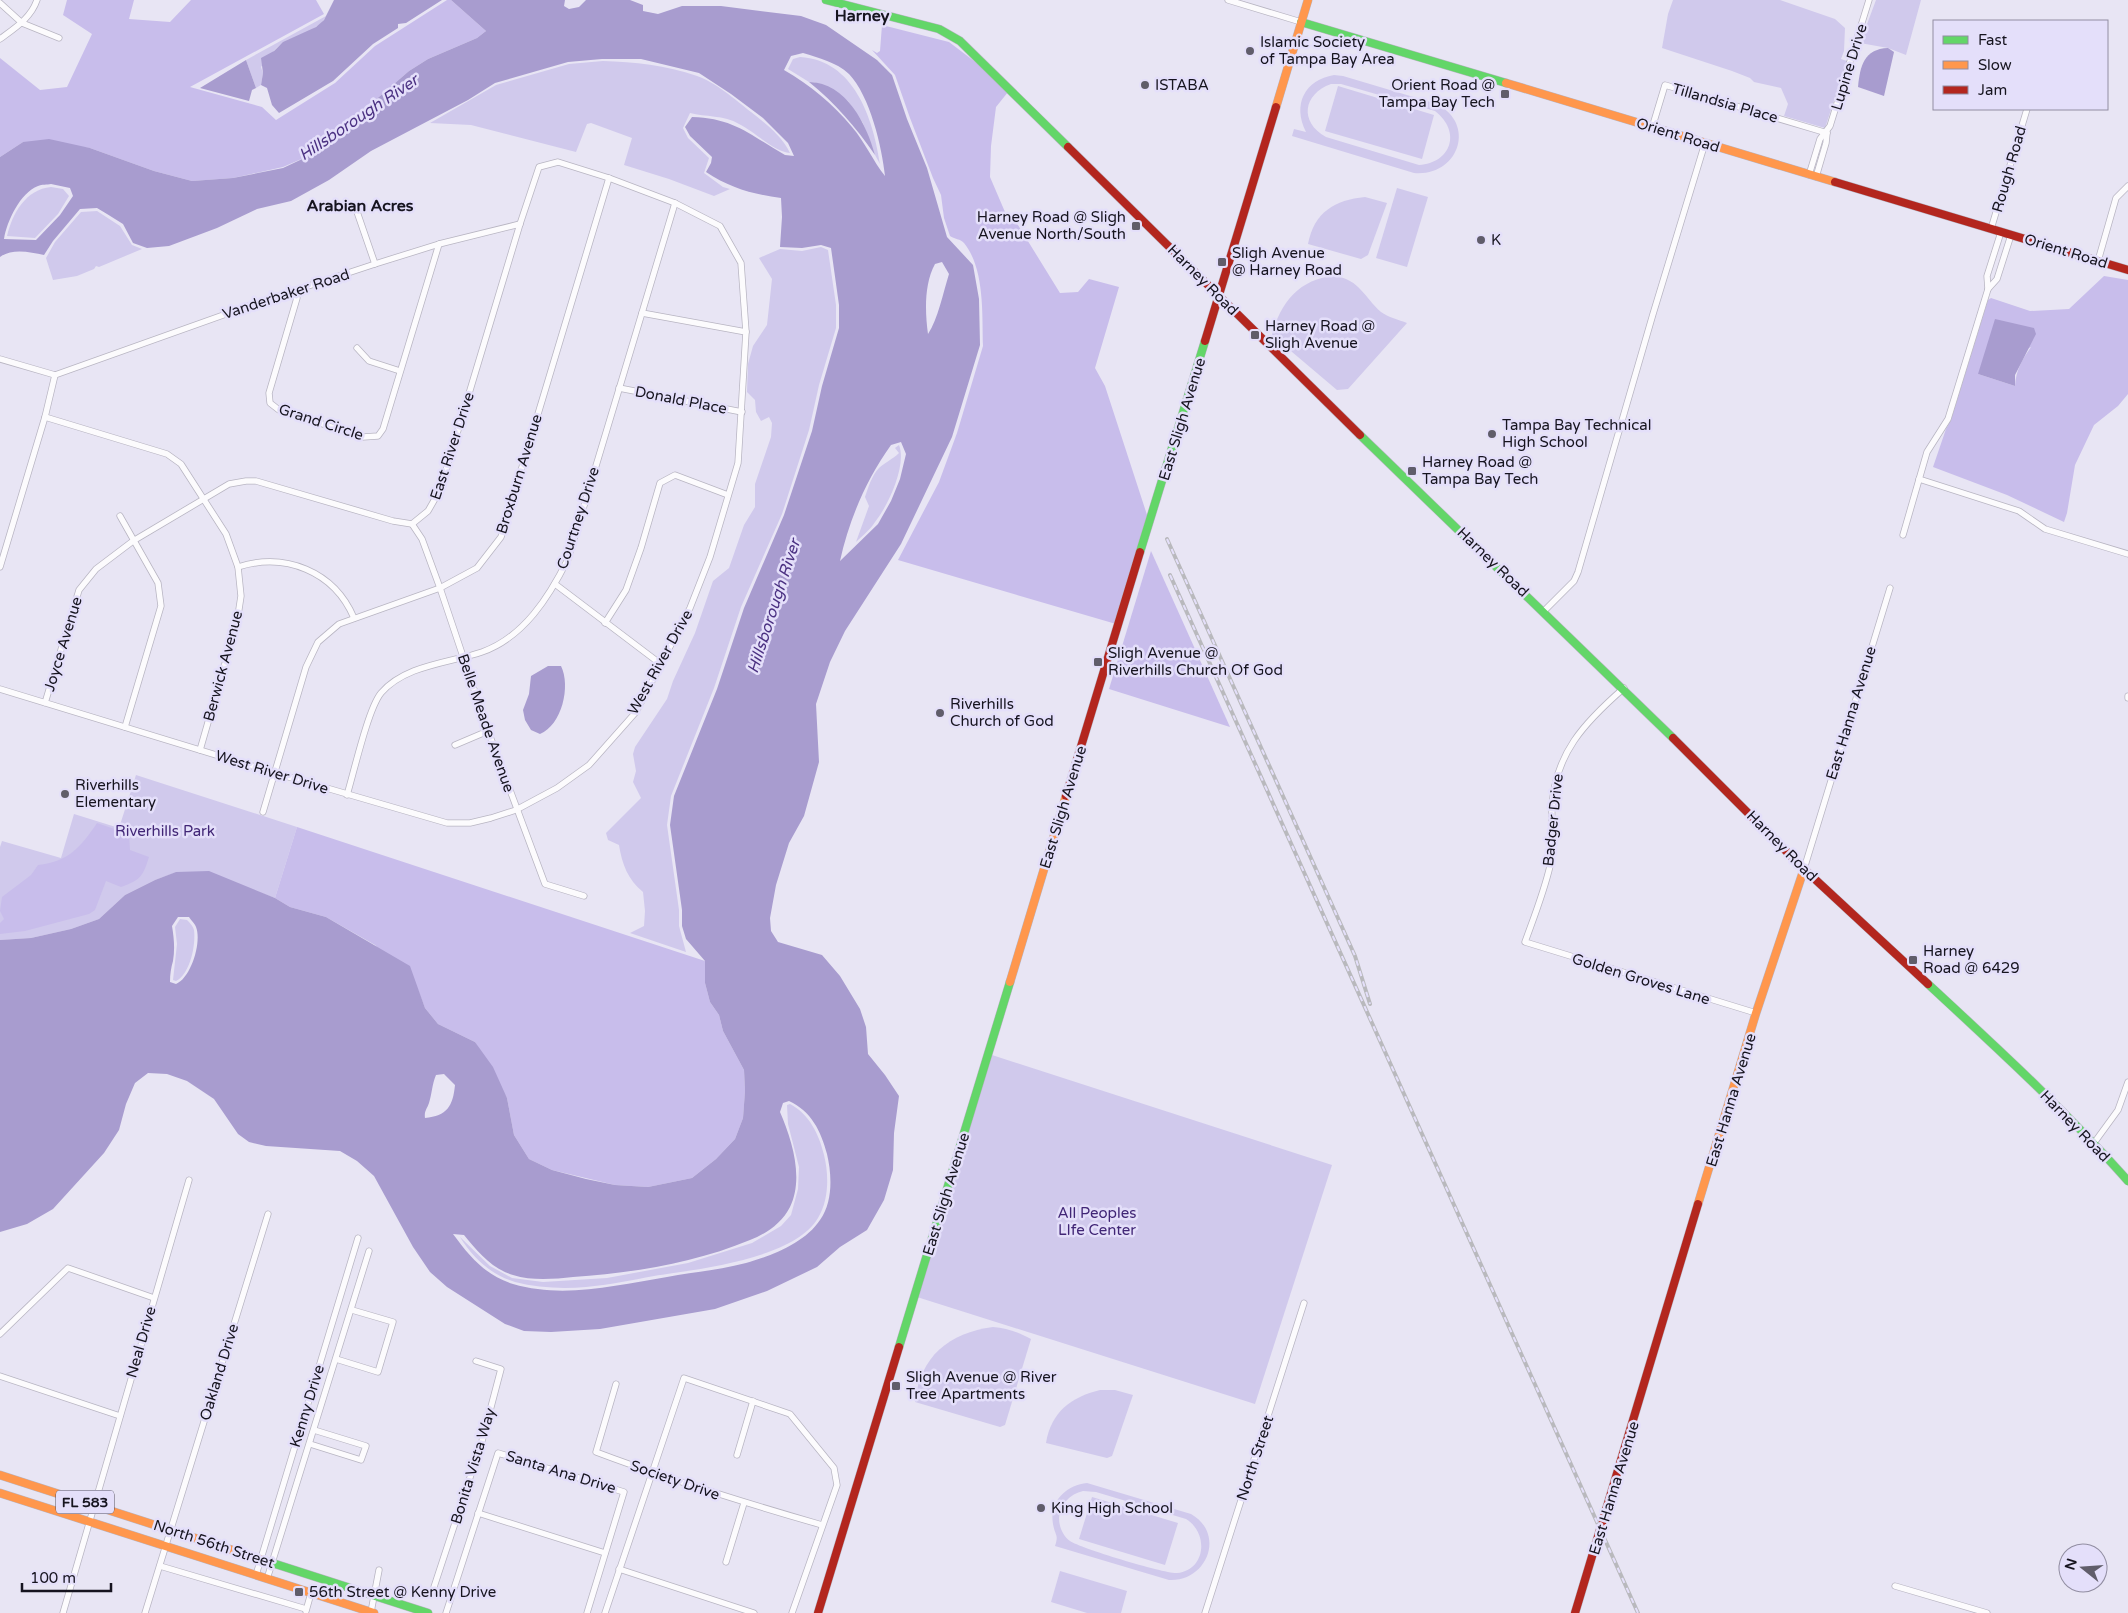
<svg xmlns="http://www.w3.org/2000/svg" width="2128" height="1613" viewBox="0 0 2128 1613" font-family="'Varela Round',sans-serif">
<rect width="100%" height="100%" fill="#e8e5f4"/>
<g fill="#d0c9ec" fill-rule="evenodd">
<path d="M1673,0H1780L1835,19L1845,28L1844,51L1841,59L1847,61L1825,128L1784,116L1788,104L1781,88L1754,82L1750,78L1732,71L1662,48L1668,14Z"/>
<path d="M1876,0H1921L1906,55L1888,48L1860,43Z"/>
<path d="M326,16C320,30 296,35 283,43C274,48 268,59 261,67L263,73L261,85L256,88L246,60Z"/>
<path d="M800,57C854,60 873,118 880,164L875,155L863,123L848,101L815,82H809L788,69L793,59Z"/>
<path d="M603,61C634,62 666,65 697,76C715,82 736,100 751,112C765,123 782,136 790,153C774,152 754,131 739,124C724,115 705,117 690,113L683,128L688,138L709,158L704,173L723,187L730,189L714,196L669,179L624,165L632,138L591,123L587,124L576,152L471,125L430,123L496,85L569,64Z"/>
<path d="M1334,75L1343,76L1437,104C1477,125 1458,177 1414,173L1292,136L1294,129L1306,132C1292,104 1305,80 1334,75ZM1331,84H1341L1435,111C1462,132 1451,163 1419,165L1326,137C1299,122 1303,94 1331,84Z"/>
<path d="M1338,86L1434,115L1422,159L1325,131Z"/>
<path d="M51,187L63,189L69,196L58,214L35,238L7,236C12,214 26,189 51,187Z"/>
<path d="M1397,188L1428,197L1407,267L1376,258Z"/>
<path d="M1365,197L1387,203L1368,255L1361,259L1308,244C1314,212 1335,200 1365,197Z"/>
<path d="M97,211L120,226L132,245L142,249L99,267L96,266L94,269L77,276L53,280L46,258L55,242L81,212Z"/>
<path d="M821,247L828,250L836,305V328L819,385L809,430L782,514L741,607L714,688L671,796L667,825L679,910V926L686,952L630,933L644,926L645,911L643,892C628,880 622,864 619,845L608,840L606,833L641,798L633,782L636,771L633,754L635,747L667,699L673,681L695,633L713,581L729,568L744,525L755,507V484L771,437L772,423L769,417L761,421L756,412L755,400L747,392L748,364L753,346L767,325L772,279L759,258L780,249L802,251Z"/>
<path d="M1335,276C1360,280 1364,297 1381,312C1388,317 1399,320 1407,323L1348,389L1337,390L1272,335C1280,303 1300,278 1335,276Z"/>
<path d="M899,445C907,465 888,506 875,522C870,530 862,536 856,542L869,506L865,497C868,488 872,475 879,468C884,463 893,459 899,453L895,448Z"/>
<path d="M136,775L297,827L275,898L251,889L177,872L155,880L125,895L99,919L71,929L31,938L0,940V847L2,841L61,858L74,814L119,828Z"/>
<path d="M180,919L187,920C190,923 193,926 194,930C196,945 190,974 176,981L173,980L177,944L175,927Z"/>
<path d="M992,1055L1332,1165L1255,1404L917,1297Z"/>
<path d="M790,1104C809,1114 819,1134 824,1155C829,1175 829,1200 818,1218C794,1259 698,1269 654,1276C632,1280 609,1285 586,1287C563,1289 538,1288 515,1282C491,1275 473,1258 460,1237L490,1266L512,1278L543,1282L607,1278L688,1263L752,1243L781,1226L791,1215L798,1189L799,1167L788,1124L787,1105Z"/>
<path d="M993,1327C1007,1328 1018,1332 1031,1339L1005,1425L1000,1427L915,1402C920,1356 949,1333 993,1327Z"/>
<path d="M1100,1390H1115L1133,1395L1112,1456L1107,1458L1046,1443C1051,1412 1071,1397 1100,1390Z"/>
<path d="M1087,1483L1191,1514C1226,1534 1207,1582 1169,1580L1055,1546C1059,1534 1055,1536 1053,1524C1049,1502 1066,1485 1087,1483ZM1083,1491L1096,1492L1186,1519C1209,1533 1206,1570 1177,1573C1165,1574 1080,1548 1070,1541C1063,1536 1059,1527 1059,1518C1060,1504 1070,1494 1083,1491Z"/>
<path d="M1092,1497L1178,1523L1165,1565L1079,1539Z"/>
<path d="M1060,1571L1127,1591L1121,1613H1087L1051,1602Z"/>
</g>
<g fill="#c8bdeb" fill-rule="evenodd">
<path d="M67,0H134L129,19L170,22L191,0H316L324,14L190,87L262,107L276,120L335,83L375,46L447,0H451L486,31L477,38L428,59L409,71L313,154L283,167L233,178L192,181L154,171L90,148L23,142L0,157V58L40,90L67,87L92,34L63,15Z"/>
<path d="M882,25L949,42L978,64L1008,92L996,107L991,146L990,177L1005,212L1018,225L1060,293L1078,292L1089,279L1119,287L1095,368L1105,386L1148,518L1116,624L898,560L939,482L957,433L983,346C982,314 985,269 964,243C961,239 954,239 950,236L944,218L941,195L933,178L910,118L895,75L872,50L877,53L880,51Z"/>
<path d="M2104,276L2128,280V394L2118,406L2094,425L2075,465L2067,513L2064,522L2007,495L1933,467L1946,429L1951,420L1988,300L1991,298L2030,311L2069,309ZM2031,347C2022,360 2016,370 2015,386L1978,374Z"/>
<path d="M1151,551L1230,727L1109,689Z"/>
<path d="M97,823L129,834L130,850L149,857C143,876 141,880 121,887L106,881L95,910L89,914L25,931L0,934V923L4,919L0,911L2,897L31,875L38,865C68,862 81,847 97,823Z"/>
<path d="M297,827L705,961V983L710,1002L719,1015L723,1031L744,1070L745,1091L743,1118L735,1139L716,1159L692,1178L648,1187L615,1185L552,1170L529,1159L514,1135L507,1098L475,1042L438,1024L425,1008L418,990L375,945L326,917L290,907L275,898Z"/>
</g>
<g fill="#a89ccf" fill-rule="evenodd">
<path d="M334,0H442L406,23L398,24V28L373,44L333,81L279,113L272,105L267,88L261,85L263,73L261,58L274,51L283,42L316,27L324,20Z"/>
<path d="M451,0H565L564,6L569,9L579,7L586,0H630L643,5V11L658,14L682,6H721L801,16L826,25L877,60L892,75L907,119L927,168L947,237L973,265L979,299L980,345L952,437L901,544L845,631L830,662L816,704L819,762L804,816L789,843L776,885L770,918L771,931L778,942L822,955L840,976L860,1009L866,1027L868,1054L885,1075L899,1096L894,1133L893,1170L884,1200L867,1230L840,1247L817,1267L767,1291L715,1309L600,1329L551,1332L524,1331L505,1324L447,1287L430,1272L413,1247L374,1176L357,1161L340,1151L266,1146L249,1142L238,1134L214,1099L187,1081L167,1074L148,1073L135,1083L126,1104L119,1130L104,1153L53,1209L27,1224L0,1232V940L31,938L71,929L99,919L125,895L155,880L176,872L209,871L275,898L290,907L326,917L410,966L425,1008L438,1024L475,1042L493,1067L507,1098L514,1135L529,1159L552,1170L586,1179L615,1185L648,1187L692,1178L716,1159L735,1139L743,1118L745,1091L744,1070L723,1031L719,1015L710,1002L705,983V961L686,939L682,926V910L670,825L674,796L717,689L744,608L784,515L812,431L822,386L839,328V305L831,248L821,245L802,248L780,247L782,217L781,198C752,194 730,188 706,172L711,163L712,157L690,136L685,127L692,117C734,118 750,135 785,155L794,156L788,143L763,118L731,94L699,73L641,59H602L568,62L495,83L468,100L371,151L329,180L291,201L257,209L217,228L169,246L147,248L133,243L123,224L107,214L97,208L80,209L53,241L44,255C30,252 12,248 0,257V157L23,142L49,139L90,148L154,171L192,181L233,178L283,168L313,154L409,71L428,59L477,38L486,31ZM803,53C819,58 836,62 849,74C870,96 882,147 885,176C873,161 865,142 852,127C833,104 810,85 784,70L791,56ZM51,184L70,188L73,196L60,215L36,240L4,239C7,221 20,193 38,186C42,184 47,185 51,184ZM942,262L949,274C943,293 938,319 928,334C925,312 924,284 935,264ZM901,442L906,454L900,479L891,501L878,524L840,561C849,520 866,480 891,445ZM178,917H189C191,920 195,924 196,927C202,942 191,978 176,984L170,982C170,974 171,968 173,961C175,949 174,938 172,926ZM444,1074L455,1085C453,1106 447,1116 425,1118C424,1111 427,1109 429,1103C432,1094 432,1084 436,1075ZM789,1101C811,1111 821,1131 827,1154C832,1175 833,1202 820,1220C805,1243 771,1256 746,1263C720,1270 693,1272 667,1277C617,1285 564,1299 513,1284C485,1275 470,1257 453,1234L464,1235C477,1251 492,1269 513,1275C532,1281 554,1279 573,1277C632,1273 695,1263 750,1240C766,1234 782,1223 790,1207C804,1178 792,1140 780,1112L783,1103Z"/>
<path d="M1888,48L1894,52L1884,96L1858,87C1860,66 1864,49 1888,48Z"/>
<path d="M246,60L256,88L252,90L249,101L200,88Z"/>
<path d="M809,82C846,82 867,125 875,155C856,127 835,103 809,82Z"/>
<path d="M1995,319L2034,328L2036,334L2015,375V386L1978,374Z"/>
<path d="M548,666H561C571,686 562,725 540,734L531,730L525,720L523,710L529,694L531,676Z"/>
</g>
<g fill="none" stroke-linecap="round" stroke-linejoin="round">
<g stroke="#b8b5c2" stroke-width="7">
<g id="street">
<path d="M1228,0L1301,22"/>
<path d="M0,3L22,23L59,38"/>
<path d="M0,39C15,28 31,18 37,0"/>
<path d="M1652,128L1665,85L1827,133"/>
<path d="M1809,175L1820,139L1830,126L1869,0"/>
<path d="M1816,177L1826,143L1827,133"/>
<path d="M355,206L375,264"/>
<path d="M1991,229L2027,109"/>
<path d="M2098,261L2116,198L2128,186"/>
<path d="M1988,289L1997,279L2011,235"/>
<path d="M295,291L297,298L269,393L270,403L279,410L363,437L378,436L383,429L439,244"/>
<path d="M642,313L746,332"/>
<path d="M357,348L369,361L400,371"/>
<path d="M0,359L55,375"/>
<path d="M55,375L257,303L375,264L439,244L520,224"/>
<path d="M619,388L742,412"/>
<path d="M45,417L167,454L181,464L226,534L238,567L241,596L237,622L200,750"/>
<path d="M1919,479L2019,511L2045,529L2128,554"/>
<path d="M120,516L158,583L161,606L125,727"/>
<path d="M412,524L422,539L440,588L488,731L545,884L584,896"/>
<path d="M1903,535L1927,452L1948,419L1988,289L1987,276L2001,232"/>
<path d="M0,567L45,417L55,375"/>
<path d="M238,567C285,552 334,571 354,618"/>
<path d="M555,584L662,665"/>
<path d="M1544,611L1574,581L1578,572L1653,314L1705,143"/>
<path d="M605,623L626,590L641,548L660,483L675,475L728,495"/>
<path d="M1624,688C1585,722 1554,754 1552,809C1551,827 1554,848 1550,866C1544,892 1534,917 1525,942L1756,1013"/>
<path d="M0,689L275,773L447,823H470L491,818L516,810L557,788L589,765L636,712L690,608L710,557L738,463L746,332L741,263L720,226L675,203L609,178L558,162L539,167L520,224L440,490L428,511L412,524L393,521L256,481H246L229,484L133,541L96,569L79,590L45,703"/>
<path d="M2128,696V698"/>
<path d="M455,745L488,731"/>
<path d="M347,795C354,772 368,709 381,693C405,665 449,663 482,652C524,637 549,597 568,559L675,203"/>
<path d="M263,812L306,667L318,642L339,624L440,588L477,568L501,537L609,178"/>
<path d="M1804,869L1890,588"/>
<path d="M2094,1143L2118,1110L2128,1082"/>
<path d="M0,1334L68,1268L154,1298"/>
<path d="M336,1359L378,1372L393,1322L352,1310"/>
<path d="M0,1376L120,1416"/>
<path d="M616,1384L596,1452C670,1480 746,1503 822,1525"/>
<path d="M310,1444L361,1460L366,1446L314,1430"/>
<path d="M737,1455L753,1401"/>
<path d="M478,1513L605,1553"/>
<path d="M726,1562L744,1503"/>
<path d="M160,1566L306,1609"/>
<path d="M619,1569L754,1613"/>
<path d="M256,1575L358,1238"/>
<path d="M267,1579L369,1251"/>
<path d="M1895,1586L1987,1613"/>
<path d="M434,1587L482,1441L501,1369L476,1361"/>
<path d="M306,1611L311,1593"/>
<path d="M371,1612L379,1570"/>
<path d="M63,1613L189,1180"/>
<path d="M145,1613L268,1214"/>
<path d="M446,1613L498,1453L624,1492L587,1613"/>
<path d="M605,1613L684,1378L790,1414L834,1468L837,1485L792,1613"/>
<path d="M1205,1613L1304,1303"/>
</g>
</g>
<g stroke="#b8b5c2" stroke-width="9">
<g id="fast">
<path d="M826,0L939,29L960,41L1068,147"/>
<path d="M1301,22L1506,83"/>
<path d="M1360,435L1673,738"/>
<path d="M1140,552L1205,341"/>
<path d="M1928,984C1997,1048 2066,1111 2128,1181"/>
<path d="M899,1347L1010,982"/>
<path d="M263,1560L428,1613"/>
</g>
</g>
<g stroke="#b8b5c2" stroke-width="9">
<g id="slow">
<path d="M1506,83L1835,182"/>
<path d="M1276,107L1308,0"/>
<path d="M1010,982L1066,796"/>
<path d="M1698,1204L1756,1013L1804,869"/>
<path d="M0,1475L263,1560"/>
<path d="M0,1493L374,1613"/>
</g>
</g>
<g stroke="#b8b5c2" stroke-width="9">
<g id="jam">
<path d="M1068,147L1360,435"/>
<path d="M1835,182L2128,270"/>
<path d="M1205,341L1276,107"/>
<path d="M1673,738L1804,869L1928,984"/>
<path d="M1066,796L1140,552"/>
<path d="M818,1613L899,1347"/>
<path d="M1575,1613L1698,1204"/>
</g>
</g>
<use href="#street" stroke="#fcfbfd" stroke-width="5.5"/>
<use href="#fast" stroke="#63d668" stroke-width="8"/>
<use href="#slow" stroke="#ff974d" stroke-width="8"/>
<use href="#jam" stroke="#b3261e" stroke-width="8"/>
<g stroke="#b9b9bd" stroke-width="4">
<g id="rail">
<path d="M1167,539L1355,956L1370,1004"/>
<path d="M1170,575L1638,1613"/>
</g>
</g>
<use href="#rail" stroke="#e4dffa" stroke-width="2" stroke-dasharray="5.5" stroke-linecap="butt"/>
</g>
<g fill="#605d6a" stroke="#e4dffa" stroke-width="2">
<circle cx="1250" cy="51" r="5"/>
<circle cx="1145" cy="85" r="5"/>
<rect x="1500" y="89" width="10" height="10" rx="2.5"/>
<rect x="1131" y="221" width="10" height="10" rx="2.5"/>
<circle cx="1481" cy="240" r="5"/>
<rect x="1217" y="257" width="10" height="10" rx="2.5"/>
<rect x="1250" y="330" width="10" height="10" rx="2.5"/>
<circle cx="1492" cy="434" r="5"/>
<rect x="1407" y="466" width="10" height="10" rx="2.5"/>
<rect x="1093" y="657" width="10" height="10" rx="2.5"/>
<circle cx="940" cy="713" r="5"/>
<circle cx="65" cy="794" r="5"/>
<rect x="1908" y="955" width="10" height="10" rx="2.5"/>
<rect x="891" y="1381" width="10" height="10" rx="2.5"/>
<circle cx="1041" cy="1508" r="5"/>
<rect x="294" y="1587" width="10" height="10" rx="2.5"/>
</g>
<g text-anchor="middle" stroke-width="5" stroke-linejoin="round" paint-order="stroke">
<rect fill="#e4dffa" stroke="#545161" stroke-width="1" x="56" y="1490.5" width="58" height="23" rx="4"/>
<g font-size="14" font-weight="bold" fill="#16141f">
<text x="85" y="1507">FL 583</text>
</g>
<g font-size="15" fill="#16141f" stroke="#e4dffa" text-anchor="start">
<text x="1260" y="47">Islamic Society<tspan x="1260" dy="17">of Tampa Bay Area</tspan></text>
<text x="1155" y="90">ISTABA</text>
<text x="1495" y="90" text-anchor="end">Orient Road @<tspan x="1495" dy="17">Tampa Bay Tech</tspan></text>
<text x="1126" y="222" text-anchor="end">Harney Road @ Sligh<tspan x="1126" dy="17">Avenue North/South</tspan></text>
<text x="1491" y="245">K</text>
<text x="1232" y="258">Sligh Avenue<tspan x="1232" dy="17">@ Harney Road</tspan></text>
<text x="1265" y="331">Harney Road @<tspan x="1265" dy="17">Sligh Avenue</tspan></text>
<text x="1502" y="430">Tampa Bay Technical<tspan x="1502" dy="17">High School</tspan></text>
<text x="1422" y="467">Harney Road @<tspan x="1422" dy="17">Tampa Bay Tech</tspan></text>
<text x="1108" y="658">Sligh Avenue @<tspan x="1108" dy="17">Riverhills Church Of God</tspan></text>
<text x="950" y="709">Riverhills<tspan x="950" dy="17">Church of God</tspan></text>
<text x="75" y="790">Riverhills<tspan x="75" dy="17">Elementary</tspan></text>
<text x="1923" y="956">Harney<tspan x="1923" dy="17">Road @ 6429</tspan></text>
<text x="906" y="1382">Sligh Avenue @ River<tspan x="906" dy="17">Tree Apartments</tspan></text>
<text x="1051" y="1513">King High School</text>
<text x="309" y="1597">56th Street @ Kenny Drive</text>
</g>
<g font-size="15" fill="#16141f" stroke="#e4dffa">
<text transform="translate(1849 67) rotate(-73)" y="5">Lupine Drive</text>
<text transform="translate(1725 103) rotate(16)" y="5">Tillandsia Place</text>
<text transform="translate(1678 135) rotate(17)" y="5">Orient Road</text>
<text transform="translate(2009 169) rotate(-74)" y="5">Rough Road</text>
<text transform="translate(2066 251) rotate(17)" y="5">Orient Road</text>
<text transform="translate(1203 280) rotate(45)" y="5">Harney Road</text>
<text transform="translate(286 294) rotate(-18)" y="5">Vanderbaker Road</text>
<text transform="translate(681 400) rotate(11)" y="5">Donald Place</text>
<text transform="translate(1182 419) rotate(-73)" y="5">East Sligh Avenue</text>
<text transform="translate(321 422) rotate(18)" y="5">Grand Circle</text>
<text transform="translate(452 446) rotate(-72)" y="5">East River Drive</text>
<text transform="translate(519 474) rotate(-73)" y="5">Broxburn Avenue</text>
<text transform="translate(578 518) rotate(-72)" y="5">Courtney Drive</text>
<text transform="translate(1493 562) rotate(44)" y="5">Harney Road</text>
<text transform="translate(63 644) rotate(-73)" y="5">Joyce Avenue</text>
<text transform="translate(660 662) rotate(-61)" y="5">West River Drive</text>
<text transform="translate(223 666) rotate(-75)" y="5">Berwick Avenue</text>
<text transform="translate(1851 713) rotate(-73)" y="5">East Hanna Avenue</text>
<text transform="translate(486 723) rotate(71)" y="5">Belle Meade Avenue</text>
<text transform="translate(272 772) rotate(17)" y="5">West River Drive</text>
<text transform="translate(1063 807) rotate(-73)" y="5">East Sligh Avenue</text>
<text transform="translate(1553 820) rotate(-84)" y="5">Badger Drive</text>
<text transform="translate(1782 846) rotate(45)" y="5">Harney Road</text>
<text transform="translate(1641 979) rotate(17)" y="5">Golden Groves Lane</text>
<text transform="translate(1731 1100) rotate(-73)" y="5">East Hanna Avenue</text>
<text transform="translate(2075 1126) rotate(46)" y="5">Harney Road</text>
<text transform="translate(946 1194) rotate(-73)" y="5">East Sligh Avenue</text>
<text transform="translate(141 1342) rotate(-74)" y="5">Neal Drive</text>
<text transform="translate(219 1372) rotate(-73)" y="5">Oakland Drive</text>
<text transform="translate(307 1406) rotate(-73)" y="5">Kenny Drive</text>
<text transform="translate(1255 1458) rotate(-72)" y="5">North Street</text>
<text transform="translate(473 1466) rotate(-73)" y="5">Bonita Vista Way</text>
<text transform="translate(561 1472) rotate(17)" y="5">Santa Ana Drive</text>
<text transform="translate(675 1480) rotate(19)" y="5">Society Drive</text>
<text transform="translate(1614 1488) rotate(-73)" y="5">East Hanna Avenue</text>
<text transform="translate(214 1544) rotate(18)" y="5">North 56th Street</text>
</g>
<g font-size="15" fill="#412676" stroke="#e4dffa">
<text x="165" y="836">Riverhills Park</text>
<text x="1097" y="1218">All Peoples<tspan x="1097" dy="17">LIfe Center</tspan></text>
</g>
<g font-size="16" font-weight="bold" fill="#16141f" stroke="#e4dffa">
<text x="862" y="21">Harney</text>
<text x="360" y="211">Arabian Acres</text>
</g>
<g font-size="16" font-style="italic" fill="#4b3182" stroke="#e4dffa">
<text transform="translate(358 117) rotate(-34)" y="6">Hillsborough River</text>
<text transform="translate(773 606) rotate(-72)" y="6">Hillsborough River</text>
</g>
</g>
<rect x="1933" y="20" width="175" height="90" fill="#e4dffa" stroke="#928ea2"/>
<rect x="1943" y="36" width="25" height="8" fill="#63d668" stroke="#928ea2"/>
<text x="1978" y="45" font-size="15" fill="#16141f">Fast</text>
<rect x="1943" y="61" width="25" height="8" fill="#ff974d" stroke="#928ea2"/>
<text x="1978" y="70" font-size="15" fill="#16141f">Slow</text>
<rect x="1943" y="86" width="25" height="8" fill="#b3261e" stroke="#928ea2"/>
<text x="1978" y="95" font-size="15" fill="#16141f">Jam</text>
<g transform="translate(2083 1568) rotate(287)"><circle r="24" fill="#e4dffa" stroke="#928ea2"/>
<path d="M0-4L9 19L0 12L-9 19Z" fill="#605d6a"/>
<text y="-8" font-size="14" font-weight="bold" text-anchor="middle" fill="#16141f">N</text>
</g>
<path d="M22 1583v8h89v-8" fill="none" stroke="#16141f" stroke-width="2.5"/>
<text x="30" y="1583" font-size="15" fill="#16141f" stroke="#e4dffa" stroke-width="4" paint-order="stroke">100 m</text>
</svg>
